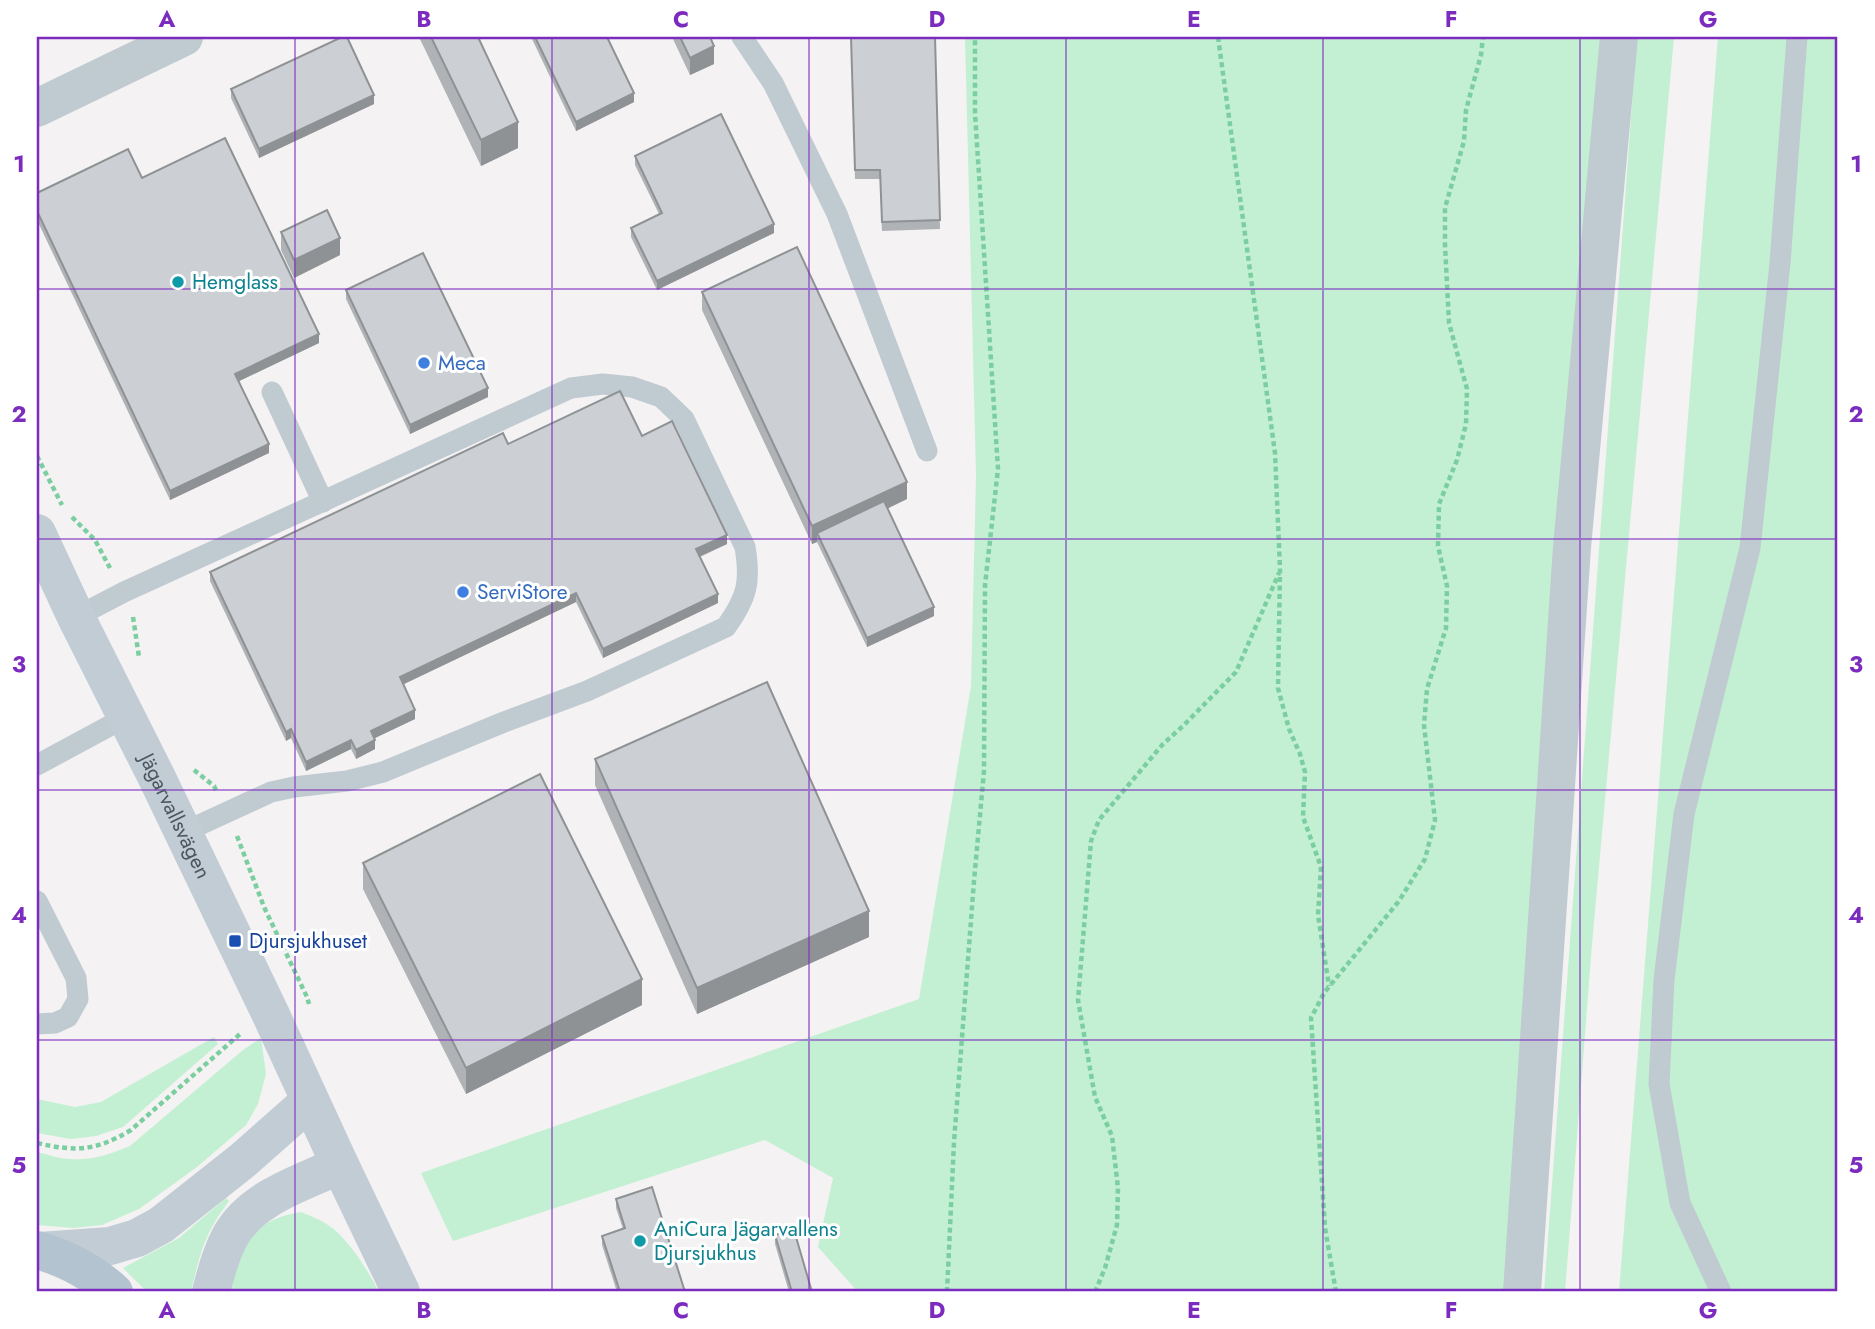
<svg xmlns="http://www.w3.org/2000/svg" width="1875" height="1329" viewBox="0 0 1875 1329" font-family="Jost,sans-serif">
<rect width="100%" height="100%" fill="#f4f2f2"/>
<g fill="#c3f0d2">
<path d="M965,37H1610L1504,1292H858L818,1247L833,1178L765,1140L453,1241L421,1173L919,999L971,686L976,475Z"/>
<path d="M1637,37H1674L1592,944L1565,1292H1544Z"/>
<path d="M1718,37H1838V1292H1619Z"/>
<path d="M214,1037L218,1044L123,1127L96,1136L71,1139L37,1133V1099L75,1107L101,1102Z"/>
<path d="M261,1038L266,1074L258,1104L246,1125L197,1167L139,1209L102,1225L73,1228L37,1225V1152C47,1154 59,1159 70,1159C91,1161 111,1154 130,1146L243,1050Z"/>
<path d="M226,1198L229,1201C204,1234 200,1254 191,1292H147L123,1268L179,1238Z"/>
<path d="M301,1212C313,1217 326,1222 336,1231C354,1248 368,1271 379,1292H231C234,1280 235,1266 240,1254C252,1228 274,1216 301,1212Z"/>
</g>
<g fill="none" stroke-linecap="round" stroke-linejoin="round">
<g stroke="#7bcea0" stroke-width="4.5" stroke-dasharray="5 3.5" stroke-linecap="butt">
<path d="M1218,37L1275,453L1280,569L1278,688L1289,729L1300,754L1305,772L1303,817L1321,867L1318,915L1329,986"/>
<path d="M37,456L62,505"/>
<path d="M72,517L95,540L110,568"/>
<path d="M133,617L139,657"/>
<path d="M194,770L214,786L216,790"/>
<path d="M237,836L264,907L307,997L309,1004"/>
<path d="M37,1143C76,1152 96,1151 131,1130L240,1034"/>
<path d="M947,1292L954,1142L974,881L984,771L985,585L998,469L975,113V37"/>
<path d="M1095,1292L1105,1268L1117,1225L1118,1188L1112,1136L1095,1097L1078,1000L1091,841L1099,820L1163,744L1183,726L1236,672L1279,573"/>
<path d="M1336,1292L1325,1228L1311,1018L1324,993L1399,901L1425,859L1435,820L1424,725L1427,689L1446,628L1447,586L1438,546L1439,504L1457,460L1466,424L1467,389L1449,323L1445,245V208L1464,141L1466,110L1481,55L1483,37"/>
</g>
<g stroke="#c0cad1" stroke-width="21">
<path d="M742,37L773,83L837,214L927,451"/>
<path d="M272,392L323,502"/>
<path d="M76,617L124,592L571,388L603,384L632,387L661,397L684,419L745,547C751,582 747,598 726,627L587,691L504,722L383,772L347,781L294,787L271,792L182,833"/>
<path d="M37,765L126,717"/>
<path d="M37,901L76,978L78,999L68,1017L55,1023L37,1024"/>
<path d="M1721,1292L1680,1203L1659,1084L1664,980L1684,814L1750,548L1780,263L1797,37"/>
</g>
<g stroke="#c0cad1" stroke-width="38">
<path d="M37,108L184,37"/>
<path d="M1522,1292L1572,547L1619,37"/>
</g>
<g stroke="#c1ccd5" stroke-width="38">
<path id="s1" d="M37,533L76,617L157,778L271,1015L340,1165L401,1292"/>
<path d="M40,1251L110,1246L137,1238L161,1225L242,1161L310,1101"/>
<path d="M211,1292C216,1273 221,1253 231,1235C253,1197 302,1183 340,1165"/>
</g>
<path stroke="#b3c3d0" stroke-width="38" d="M37,1250C65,1258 92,1272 114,1292"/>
</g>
<g fill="#afb3b6">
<path d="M419,37H478L518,148L481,166Z"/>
<path d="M531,37H607L634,102L576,131Z"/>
<path d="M672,37H710L714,64L690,75Z"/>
<path d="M851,37H935L940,229L882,231L880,179H855Z"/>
<path d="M231,89L374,104L259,158L231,98Z"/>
<path d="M635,156L774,233L657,290L631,237V228L659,214L635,165Z"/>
<path d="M142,178L319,343L239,381L269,453L170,500L37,220V193Z"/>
<path d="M281,232L340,255L294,278L281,250Z"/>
<path d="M346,290L488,397L410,434L346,299Z"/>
<path d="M702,292L907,499L887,509L934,616L867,647L817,542L812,544L702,310Z"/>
<path d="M642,436L727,544L700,557L718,603L603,658L576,602L403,684L415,719L374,738L375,749L356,759L351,749L306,771L291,738L286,741L210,581V572L508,444Z"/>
<path d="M595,759L869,937L697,1014L595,785Z"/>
<path d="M363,863L642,1005L466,1094L363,889Z"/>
<path d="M616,1199L685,1292H617L602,1245V1236L623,1229L616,1208Z"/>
<path d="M775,1235L812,1292H789L775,1244Z"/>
</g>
<g fill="#8f9294">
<path d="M714,46V64L690,75V58Z"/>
<path d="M634,93V102L576,131V122Z"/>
<path d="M374,95V104L259,158V149Z"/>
<path d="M518,122V148L481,166V140Z"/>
<path d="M774,224V233L657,290V281Z"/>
<path d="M340,238V255L294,278V260Z"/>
<path d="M319,334V343L235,383V374Z"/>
<path d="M488,388V397L410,434V425Z"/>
<path d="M269,444V453L170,500V491Z"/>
<path d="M907,482V499L820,540L817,533V542L812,544V526Z"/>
<path d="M727,535V544L696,558V549Z"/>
<path d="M576,593V602L400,686V677Z"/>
<path d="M718,594V603L603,658V649Z"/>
<path d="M934,607V616L867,647V638Z"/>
<path d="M415,710V719L371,740V731Z"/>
<path d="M291,729V738L286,741V732Z"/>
<path d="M351,740V749L306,771V762Z"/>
<path d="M375,740V749L356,759V750Z"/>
<path d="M869,911V937L697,1014V988Z"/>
<path d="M642,979V1005L466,1094V1068Z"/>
</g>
<g fill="#ccd0d4" stroke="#8f9294" stroke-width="2">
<path d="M342,37H347L374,95L259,149L231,89Z"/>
<path d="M431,37H478L518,122L481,140Z"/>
<path d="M535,37H607L634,93L576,122Z"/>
<path d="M680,37H710L714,46L690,58Z"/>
<path d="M851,37H935L940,220L882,222L880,170H855Z"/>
<path d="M721,114L774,224L657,281L631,228L662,213L635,156Z"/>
<path d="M225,138L319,334L235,374L269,444L170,491L37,211V193L128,149L142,178Z"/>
<path d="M327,210L340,238L294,260L281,232Z"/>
<path d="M797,247L907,482L812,526L702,292Z"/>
<path d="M423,253L488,388L410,425L346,290Z"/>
<path d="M620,391L642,436L672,421L727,535L696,549L718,594L603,649L576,593L400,677L415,710L371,731L375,740L356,750L351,740L306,762L291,729L286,732L210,572L503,433L508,444Z"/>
<path d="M884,501L934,607L867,638L817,533Z"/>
<path d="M767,682L869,911L697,988L595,759Z"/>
<path d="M540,774L642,979L466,1068L363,863Z"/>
<path d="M652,1187L685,1292H620L602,1236L625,1228L616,1199Z"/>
<path d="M794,1230L812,1292H792L775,1235Z"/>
</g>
<path fill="none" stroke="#7b2cbf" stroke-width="2" stroke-opacity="0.55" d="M295,37V1292M552,37V1292M809,37V1292M1066,37V1292M1323,37V1292M1580,37V1292M37,289H1838M37,539H1838M37,790H1838M37,1040H1838"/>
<g fill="#0f9aa8" stroke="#fff" stroke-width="2.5">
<circle cx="178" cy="282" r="7"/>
<circle cx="640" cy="1241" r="7"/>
</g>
<g fill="#3f7fe0" stroke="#fff" stroke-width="2.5">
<circle cx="424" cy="363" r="7"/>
<circle cx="463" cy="592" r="7"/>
</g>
<rect fill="#1a4fb4" stroke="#fff" stroke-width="2.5" x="228" y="934" width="14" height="14" rx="3.5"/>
<g text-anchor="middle" stroke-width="6" stroke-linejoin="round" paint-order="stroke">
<g font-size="21" fill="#0d838f" stroke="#fff" text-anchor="start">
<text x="192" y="289">Hemglass</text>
<text x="654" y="1236">AniCura Jägarvallens<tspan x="654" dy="24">Djursjukhus</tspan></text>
</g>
<g font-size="21" fill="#366cbe" stroke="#fff" text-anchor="start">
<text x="438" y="370">Meca</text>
<text x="477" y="599">ServiStore</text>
</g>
<g font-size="21" fill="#4a5760" stroke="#fff">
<text dy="7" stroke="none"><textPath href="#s1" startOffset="315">Jägarvallsvägen</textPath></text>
</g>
<g font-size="21" fill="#164399" stroke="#fff" text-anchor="start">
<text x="249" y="948">Djursjukhuset</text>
</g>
</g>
<rect width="1875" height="1329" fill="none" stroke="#ffffff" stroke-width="77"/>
<rect x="38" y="38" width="1798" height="1252" fill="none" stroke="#7b2cbf" stroke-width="2.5"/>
<g font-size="23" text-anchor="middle" font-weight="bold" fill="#7b2cbf">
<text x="167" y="27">A</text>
<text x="424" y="27">B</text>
<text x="681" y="27">C</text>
<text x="937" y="27">D</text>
<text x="1194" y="27">E</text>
<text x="1451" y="27">F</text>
<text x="1708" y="27">G</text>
<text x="19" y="172">1</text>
<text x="1856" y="172">1</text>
<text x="19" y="422">2</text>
<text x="1856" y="422">2</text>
<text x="19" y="672">3</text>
<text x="1856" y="672">3</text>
<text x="19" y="923">4</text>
<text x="1856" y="923">4</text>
<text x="19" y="1173">5</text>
<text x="1856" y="1173">5</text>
<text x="167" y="1318">A</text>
<text x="424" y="1318">B</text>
<text x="681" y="1318">C</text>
<text x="937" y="1318">D</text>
<text x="1194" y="1318">E</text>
<text x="1451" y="1318">F</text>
<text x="1708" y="1318">G</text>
</g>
</svg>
